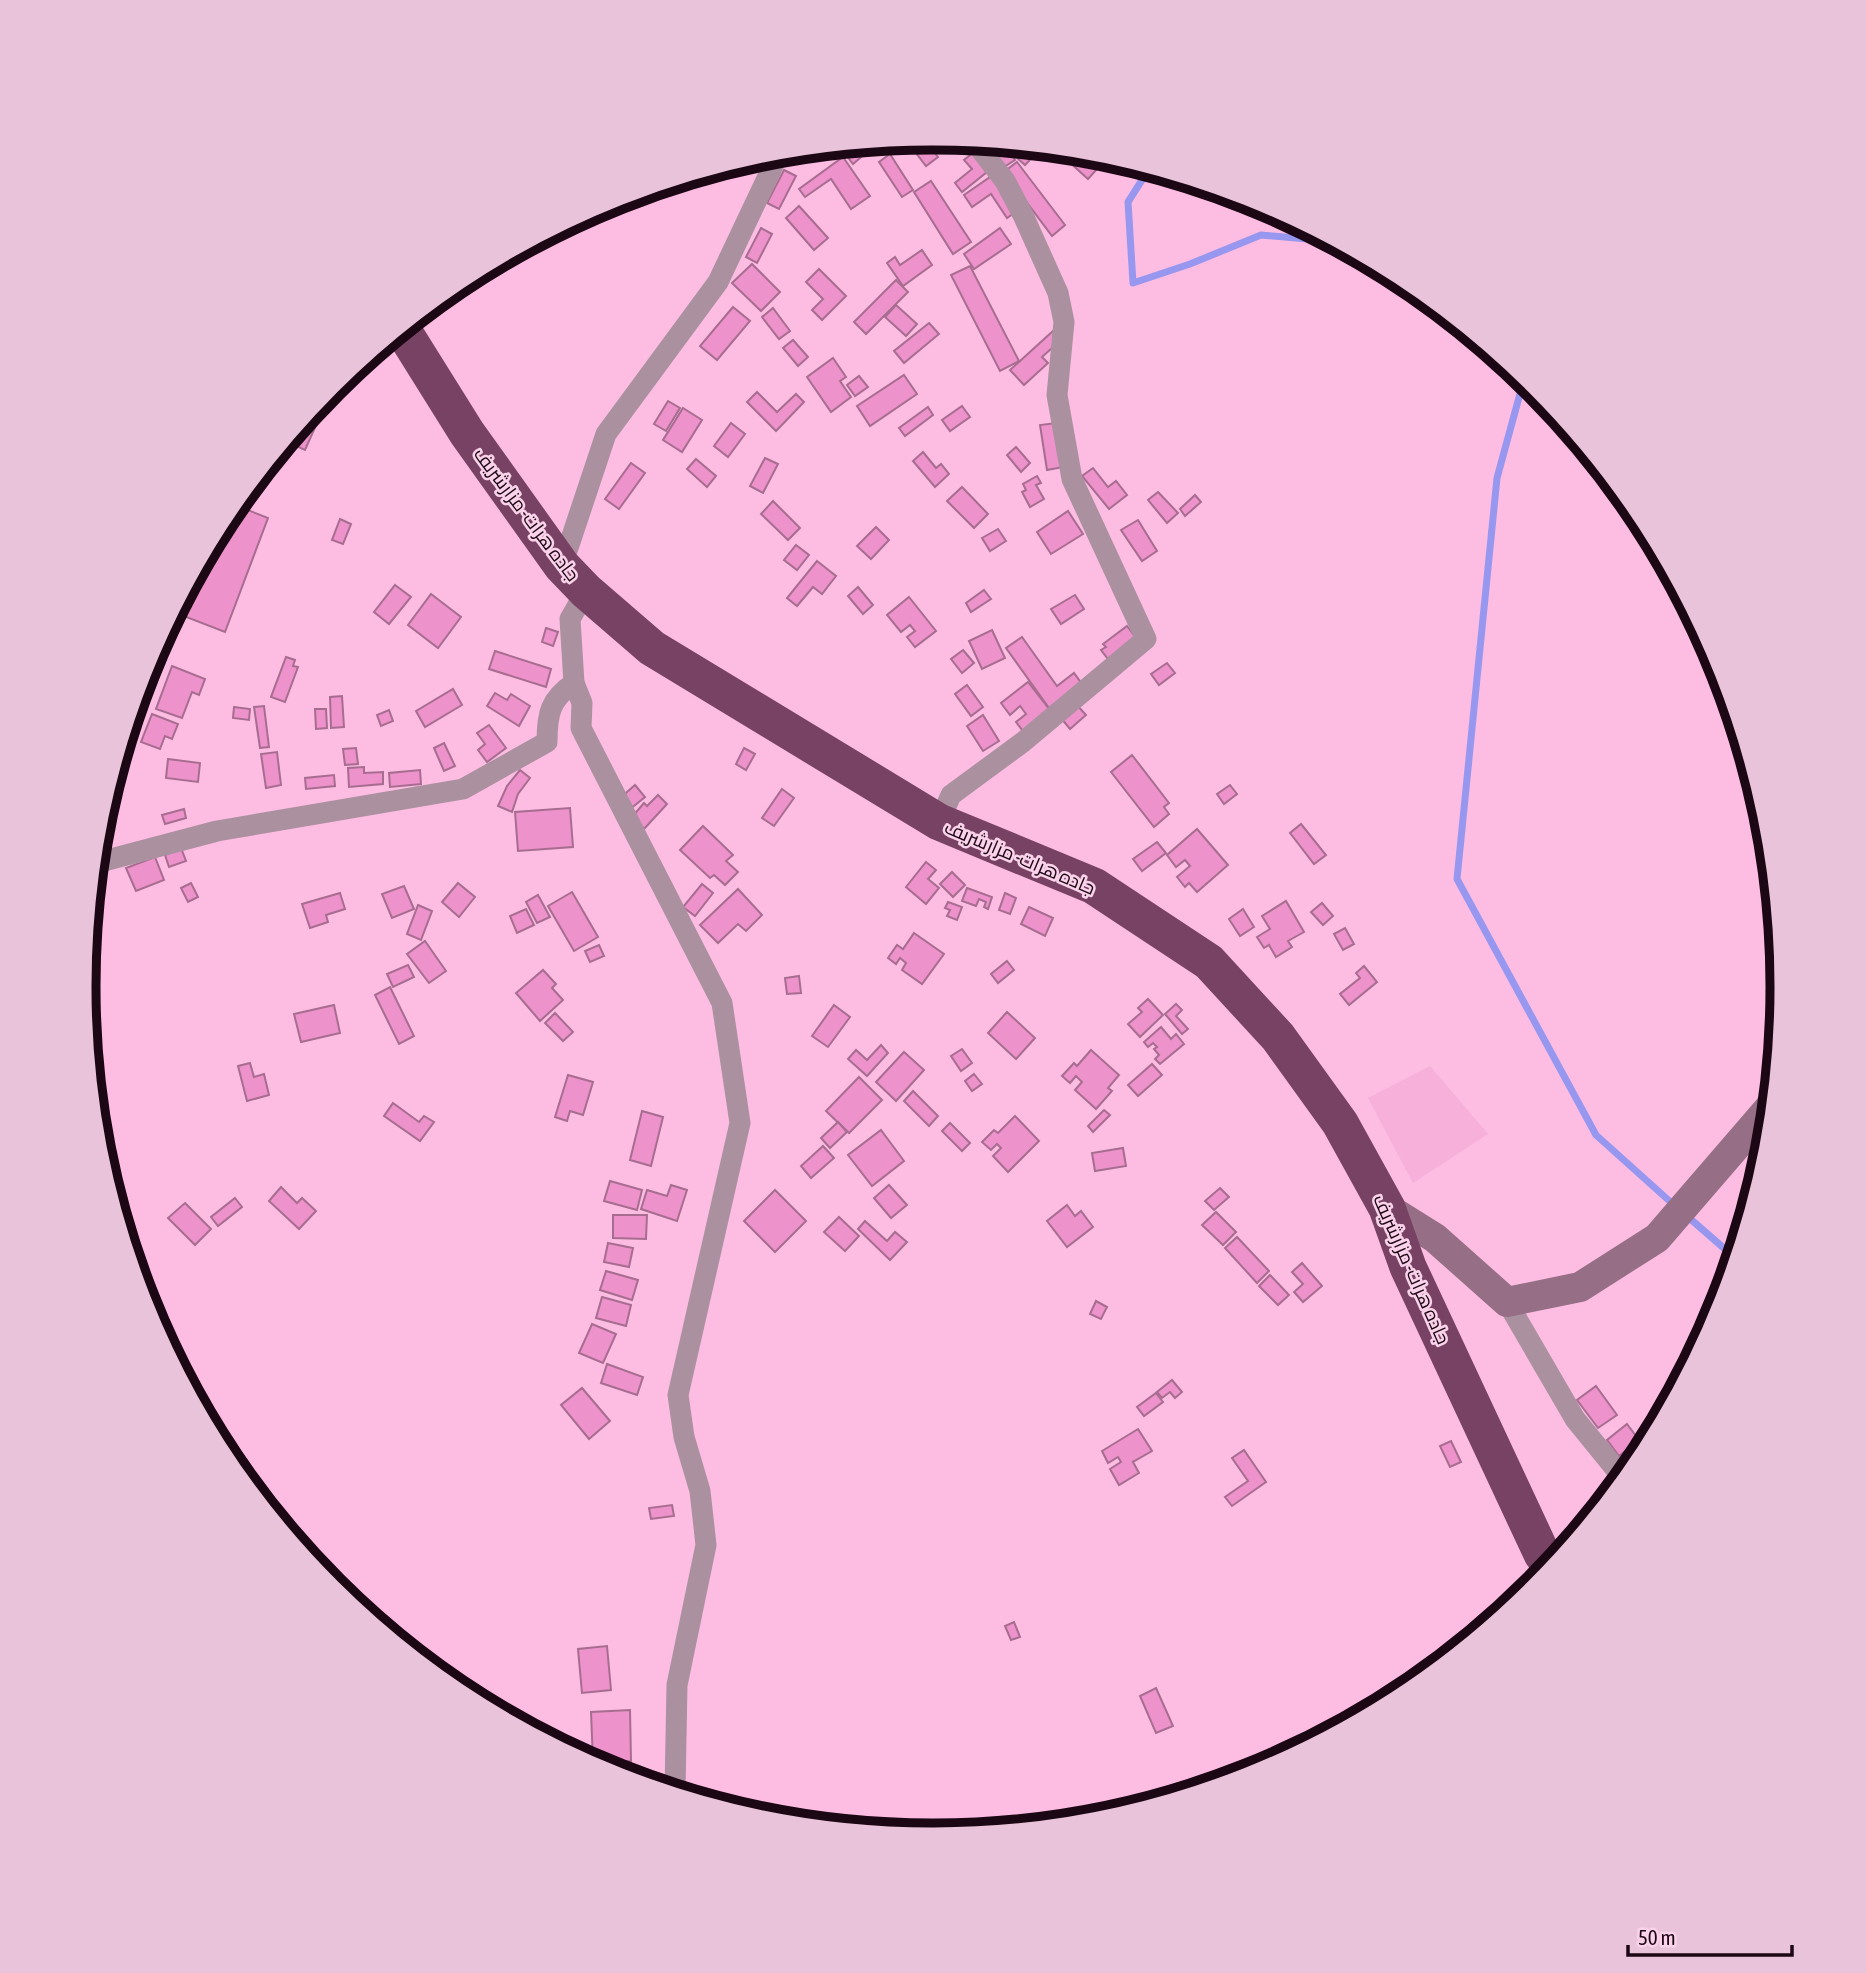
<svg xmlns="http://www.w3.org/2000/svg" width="1866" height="1973" viewBox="0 0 1866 1973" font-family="'Asap Condensed',Cairo,sans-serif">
<rect width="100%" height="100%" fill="#fdbde3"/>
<path fill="#f6b0da" d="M1430,1066L1488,1134L1413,1183L1368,1098Z"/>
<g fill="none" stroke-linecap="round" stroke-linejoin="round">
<g stroke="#9797ef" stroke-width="7">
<path d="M1149,169L1128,202L1133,283L1190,264L1261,235L1330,241"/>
<path d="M1524,379L1497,478L1457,879L1596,1135L1675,1206"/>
<path d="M1687,1216L1734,1257"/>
</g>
</g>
<g fill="#ed92ca" stroke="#a76d90" stroke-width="2">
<path d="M923,138L938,157L926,166L906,140Z"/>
<path d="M988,143L1006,145L1015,160L1001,169Z"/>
<path d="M863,144L868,151L853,164L840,147Z"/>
<path d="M1026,147L1041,148L1025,165L1016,157Z"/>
<path d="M978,149L992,168L962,192L955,183L972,169L964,160Z"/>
<path d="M1056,150L1077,152L1096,170L1088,179Z"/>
<path d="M890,154L913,190L902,197L879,162Z"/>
<path d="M843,157L870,196L851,209L831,179L805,197L799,189Z"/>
<path d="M1017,162L1065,225L1052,236L1004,172Z"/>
<path d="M784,170L796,176L779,209L767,203Z"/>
<path d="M993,175L1017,211L1007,218L991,194L972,207L964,195Z"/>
<path d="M931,181L971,242L953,254L914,192Z"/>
<path d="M799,206L828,238L814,250L786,218Z"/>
<path d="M761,228L772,234L757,263L746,257Z"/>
<path d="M1000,228L1011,244L974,269L964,254Z"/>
<path d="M922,250L932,265L903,286L887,263L895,257L900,265Z"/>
<path d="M752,264L780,292L761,311L732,283Z"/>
<path d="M970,266L1019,361L1000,371L951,275Z"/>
<path d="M819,269L846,296L822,320L812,310L823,299L806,282Z"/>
<path d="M896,280L908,292L866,334L854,322Z"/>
<path d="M896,305L917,324L906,336L885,317Z"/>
<path d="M733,307L750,321L717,360L700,346Z"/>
<path d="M773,308L790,331L779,339L762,317Z"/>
<path d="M929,323L939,334L904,363L894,351Z"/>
<path d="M1053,331L1061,340L1042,357L1048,363L1024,385L1010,370Z"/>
<path d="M793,340L808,357L798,366L783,348Z"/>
<path d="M833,358L846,377L840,381L851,397L831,412L807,377Z"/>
<path d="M904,375L917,394L870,426L857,406Z"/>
<path d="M859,376L868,387L855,396L847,385Z"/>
<path d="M757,392L777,412L796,394L804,402L776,431L747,402Z"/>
<path d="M321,400L326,403L305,450L292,444L299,427Z"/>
<path d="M668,401L680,408L666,431L654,424Z"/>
<path d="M962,406L970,417L950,431L942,420Z"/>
<path d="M928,407L933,415L905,436L899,428Z"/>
<path d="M683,408L702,420L682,452L663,440Z"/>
<path d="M731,423L745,434L728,457L714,446Z"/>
<path d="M1056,423L1063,467L1047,470L1040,425Z"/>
<path d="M1016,447L1030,463L1021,472L1007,455Z"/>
<path d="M923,452L936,468L941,464L949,474L935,487L913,461Z"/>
<path d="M765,458L778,464L763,493L750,486Z"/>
<path d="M696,459L716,476L707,487L687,469Z"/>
<path d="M631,463L645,473L619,509L605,499Z"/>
<path d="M1093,468L1108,487L1116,481L1127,495L1109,509L1082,476Z"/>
<path d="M1037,476L1041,483L1036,485L1044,499L1030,507L1022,492L1026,490L1023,484Z"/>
<path d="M962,487L988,514L974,528L947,501Z"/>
<path d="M1158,492L1178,513L1167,523L1148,500Z"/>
<path d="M1195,495L1201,502L1185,516L1180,509Z"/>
<path d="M773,501L800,528L788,540L761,514Z"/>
<path d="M235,505L268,518L225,632L176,613L227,514Z"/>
<path d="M1068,511L1083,534L1051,554L1037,532Z"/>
<path d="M340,519L351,524L343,544L332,540Z"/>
<path d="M1138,520L1157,551L1142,561L1121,530Z"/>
<path d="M876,527L889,540L871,559L857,546Z"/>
<path d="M998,529L1006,541L990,551L982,538Z"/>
<path d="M796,545L809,555L797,570L784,560Z"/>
<path d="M817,561L836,576L822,594L813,587L797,606L787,598Z"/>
<path d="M395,585L411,597L389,624L374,612Z"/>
<path d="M858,587L873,605L863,614L848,596Z"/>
<path d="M984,590L991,599L971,612L966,603Z"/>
<path d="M431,594L461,617L438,648L408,625Z"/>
<path d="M1075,595L1084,609L1061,624L1051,609Z"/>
<path d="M909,597L936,631L915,647L907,637L915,631L910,625L901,632L887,615Z"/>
<path d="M1127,626L1136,638L1108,659L1101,650L1106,647L1103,644Z"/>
<path d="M546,628L558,632L553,646L542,642Z"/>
<path d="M992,630L1005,658L982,669L969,641Z"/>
<path d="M1022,637L1057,686L1074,673L1082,684L1049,708L1006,648Z"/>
<path d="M963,650L974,663L962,673L951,659Z"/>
<path d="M495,651L551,669L546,687L489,669Z"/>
<path d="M286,657L295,660L293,666L298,667L285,702L271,697Z"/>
<path d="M1167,663L1175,673L1159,685L1151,674Z"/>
<path d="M172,666L205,679L199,695L192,692L182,718L156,709Z"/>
<path d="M1028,682L1053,714L1026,735L1016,722L1026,714L1020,706L1010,715L1001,703Z"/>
<path d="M967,685L983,707L971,716L955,694Z"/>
<path d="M453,689L462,705L425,727L416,711Z"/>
<path d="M495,693L507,700L511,694L530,706L519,726L487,706Z"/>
<path d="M342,696L344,727L331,728L330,697Z"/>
<path d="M1076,704L1086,715L1070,729L1061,718Z"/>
<path d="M264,706L269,747L260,748L254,707Z"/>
<path d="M234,707L250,709L249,720L233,718Z"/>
<path d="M315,709H326L327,728L316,729Z"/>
<path d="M389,710L393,721L381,726L377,715Z"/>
<path d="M152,714L178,724L172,739L165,736L160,749L141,742Z"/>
<path d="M983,715L999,741L983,751L967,726Z"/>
<path d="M489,725L506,748L487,762L478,750L485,744L477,733Z"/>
<path d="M444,743L455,766L444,771L434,748Z"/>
<path d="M356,748L358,764L345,765L343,749Z"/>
<path d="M744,748L755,754L746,770L736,764Z"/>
<path d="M277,752L281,785L266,788L261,754Z"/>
<path d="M1132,755L1169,803L1164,807L1169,814L1154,827L1111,772Z"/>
<path d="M168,759L200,763L198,782L166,778Z"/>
<path d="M364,767V773L383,772V784L349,787L348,768Z"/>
<path d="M420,770L421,784L390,787L389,773Z"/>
<path d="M520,770L530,778L518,794L512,812L498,806L507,786Z"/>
<path d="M334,775L335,786L306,789L305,778Z"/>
<path d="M635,785L645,797L629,810L619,799Z"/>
<path d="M1230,785L1237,794L1224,804L1217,794Z"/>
<path d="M782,789L794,798L774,826L762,818Z"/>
<path d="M658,795L667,804L644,829L632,817L644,803L647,806Z"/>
<path d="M570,808L573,847L518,851L515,812Z"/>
<path d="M184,809L186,818L165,824L162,815Z"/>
<path d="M1301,824L1326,855L1314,864L1290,833Z"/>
<path d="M703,826L733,855L726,861L738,872L725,885L714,875L710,878L680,850Z"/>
<path d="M1197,829L1228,865L1197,892L1189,883L1185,887L1177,877L1190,866L1185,860L1176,867L1167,855Z"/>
<path d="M1157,842L1166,853L1142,871L1133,859Z"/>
<path d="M181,848L186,861L169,867L165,855Z"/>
<path d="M155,857L164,880L136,891L126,868Z"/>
<path d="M926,862L936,870L928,879L939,888L926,904L906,887Z"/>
<path d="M952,872L965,885L953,897L940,884Z"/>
<path d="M191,883L198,897L188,902L181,888Z"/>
<path d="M458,883L475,897L459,917L442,902Z"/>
<path d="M702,884L713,893L695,916L683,907Z"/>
<path d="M404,886L414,909L392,918L382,894Z"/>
<path d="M967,888L992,897L988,909L984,907L986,902L979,899L976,906L962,901Z"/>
<path d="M738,889L762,915L746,931L738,924L718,943L700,925Z"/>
<path d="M572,892L598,937L574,951L548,906Z"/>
<path d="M340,893L345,909L326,915L328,922L310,928L302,904Z"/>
<path d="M1005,893L1016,898L1010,914L999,910Z"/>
<path d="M538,895L550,917L537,923L526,902Z"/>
<path d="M1286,901L1304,932L1288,941L1292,947L1276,957L1269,945L1264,948L1257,937L1270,929L1262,916Z"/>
<path d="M948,902L962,907L957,920L947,916L950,910L945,908Z"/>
<path d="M1322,903L1333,916L1323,925L1311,912Z"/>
<path d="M418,905L432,911L421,940L407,934Z"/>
<path d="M1029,907L1053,918L1045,936L1021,924Z"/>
<path d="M526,909L534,925L517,933L510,916Z"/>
<path d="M1243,909L1254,927L1240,936L1229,919Z"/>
<path d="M1345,928L1354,944L1343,950L1334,934Z"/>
<path d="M914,933L944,954L922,984L902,970L906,963L900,958L896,964L888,958L897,945L903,949Z"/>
<path d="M425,941L446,971L429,983L407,954Z"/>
<path d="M599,945L604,956L590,962L585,951Z"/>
<path d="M1007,961L1014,970L998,983L991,974Z"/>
<path d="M408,965L414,977L393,987L387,974Z"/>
<path d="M1364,966L1377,982L1349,1005L1340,994L1360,978L1356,973Z"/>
<path d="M543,970L556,984L552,988L563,1000L540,1021L516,993Z"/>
<path d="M799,976L801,993L787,994L785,978Z"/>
<path d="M390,987L414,1036L399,1044L375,995Z"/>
<path d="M1148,999L1163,1015L1140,1037L1128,1024L1142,1012L1138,1008Z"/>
<path d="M1176,1004L1182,1010L1176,1016L1188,1029L1182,1034L1165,1014Z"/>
<path d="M334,1005L340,1033L301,1042L294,1014Z"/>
<path d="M834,1005L850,1017L828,1047L812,1036Z"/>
<path d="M1007,1012L1035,1038L1016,1059L988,1033Z"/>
<path d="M555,1013L573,1032L563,1041L545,1023Z"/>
<path d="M1161,1027L1171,1039L1176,1034L1184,1044L1160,1064L1155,1059L1159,1055L1154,1049L1157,1047L1153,1043L1148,1047L1144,1042Z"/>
<path d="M881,1045L888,1053L867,1076L848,1059L856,1050L867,1060Z"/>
<path d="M962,1049L972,1063L961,1071L951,1056Z"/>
<path d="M1091,1050L1119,1075L1108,1088L1112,1091L1096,1109L1075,1090L1082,1082L1076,1076L1070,1083L1062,1076L1074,1063L1077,1066Z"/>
<path d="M904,1052L924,1070L896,1101L876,1082Z"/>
<path d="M250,1063L254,1077L264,1074L269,1095L247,1101L238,1066Z"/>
<path d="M1152,1064L1162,1075L1138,1096L1128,1085Z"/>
<path d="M974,1074L982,1084L972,1091L965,1081Z"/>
<path d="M568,1075L593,1082L583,1115L570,1111L567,1121L555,1117Z"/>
<path d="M859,1077L882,1100L849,1133L826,1111Z"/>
<path d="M913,1091L938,1116L929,1126L904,1101Z"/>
<path d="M393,1103L419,1122L424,1116L434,1122L420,1141L384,1116Z"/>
<path d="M1104,1110L1110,1115L1093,1132L1088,1126Z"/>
<path d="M642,1111L663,1117L651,1166L630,1160Z"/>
<path d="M1015,1116L1039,1141L1008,1172L993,1156L1001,1148L997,1144L991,1150L982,1142L994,1130L998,1133Z"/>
<path d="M838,1122L847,1132L830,1148L821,1138Z"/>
<path d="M950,1123L970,1143L962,1151L942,1131Z"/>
<path d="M881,1130L904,1161L872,1186L848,1155Z"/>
<path d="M823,1146L834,1158L811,1178L801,1166Z"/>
<path d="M1123,1148L1126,1166L1095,1171L1092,1153Z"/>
<path d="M610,1181L642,1190L637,1210L604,1201Z"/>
<path d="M671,1185L687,1190L677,1221L641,1209L647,1190L667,1196Z"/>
<path d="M889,1185L907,1205L891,1218L874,1198Z"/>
<path d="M281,1187L297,1203L302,1198L316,1211L299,1229L269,1201Z"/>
<path d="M1220,1188L1229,1197L1214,1210L1205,1201Z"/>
<path d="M775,1190L806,1221L775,1252L744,1221Z"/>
<path d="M235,1198L242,1207L218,1226L211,1217Z"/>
<path d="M185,1203L211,1229L195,1245L168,1218Z"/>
<path d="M1067,1205L1075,1216L1081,1211L1093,1227L1067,1247L1047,1221Z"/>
<path d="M1216,1212L1236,1232L1223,1245L1202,1225Z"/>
<path d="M613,1215H647L646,1239L613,1238Z"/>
<path d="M839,1217L859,1236L845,1251L824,1232Z"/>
<path d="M865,1221L887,1241L895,1232L907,1242L890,1260L858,1229Z"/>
<path d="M1237,1237L1269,1271L1257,1283L1225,1248Z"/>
<path d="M608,1243L633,1248L629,1267L604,1262Z"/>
<path d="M1302,1263L1322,1286L1303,1302L1294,1292L1303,1284L1292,1272Z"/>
<path d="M606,1271L638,1280L632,1300L600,1290Z"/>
<path d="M1270,1275L1289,1295L1278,1305L1259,1286Z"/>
<path d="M602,1297L631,1305L626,1326L596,1318Z"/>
<path d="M1096,1301L1107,1307L1101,1319L1090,1314Z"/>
<path d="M592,1324L616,1334L603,1363L579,1353Z"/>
<path d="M607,1364L643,1377L637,1395L601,1383Z"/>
<path d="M1172,1380L1182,1392L1175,1398L1170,1392L1162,1398L1157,1392Z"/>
<path d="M1596,1386L1617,1415L1598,1428L1577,1400Z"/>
<path d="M582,1388L610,1421L589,1439L561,1405Z"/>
<path d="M1156,1393L1163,1402L1144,1416L1137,1407Z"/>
<path d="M1627,1424L1639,1440L1619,1456L1607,1440Z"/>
<path d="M1138,1429L1152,1451L1133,1462L1139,1473L1119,1485L1110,1469L1121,1462L1118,1457L1108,1463L1102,1451Z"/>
<path d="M1451,1441L1461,1462L1450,1467L1440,1446Z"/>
<path d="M1244,1450L1266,1482L1232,1506L1225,1497L1248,1481L1232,1458Z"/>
<path d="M672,1505L674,1516L651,1519L649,1508Z"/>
<path d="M1014,1622L1020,1637L1011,1640L1005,1626Z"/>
<path d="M607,1646L611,1690L582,1693L578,1649Z"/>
<path d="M1156,1688L1173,1726L1156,1733L1140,1696Z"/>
<path d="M630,1710L631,1761L593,1762L591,1712Z"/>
</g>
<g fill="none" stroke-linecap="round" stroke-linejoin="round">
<g stroke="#ab90a0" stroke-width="21">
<path d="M562,566L606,434L718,282L779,153"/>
<path d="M574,683L570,619L586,591"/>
<path d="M939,822L951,795L1023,742L1146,639L1072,479L1057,395L1064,322L1058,293L1023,215L1005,181L975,142"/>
<path d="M96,863L217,831L463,789L547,742C547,714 550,699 574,683L582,703L581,728L722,1003L740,1123L678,1395L684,1437L700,1491L706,1545L677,1685L675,1791"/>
<path d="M1507,1302L1575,1419L1623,1478"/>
</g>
<path stroke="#966f86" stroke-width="30" d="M1387,1208L1435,1238L1507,1302L1580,1287L1657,1238L1770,1107"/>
<path stroke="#784264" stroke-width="37" d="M402,329L467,433L562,566L586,591L652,648L939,822L1094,886L1209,962L1278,1037L1340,1123L1387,1208L1408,1267L1542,1554L1551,1565"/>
</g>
<g text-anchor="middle" stroke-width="5" stroke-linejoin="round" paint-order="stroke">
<g font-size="19" fill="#1c0715" stroke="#fad3ea">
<text transform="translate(527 514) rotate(53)" y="7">جاده هرات- مزارشریف</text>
<text transform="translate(1020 857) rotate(23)" y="7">جاده هرات- مزارشریف</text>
<text transform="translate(1412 1269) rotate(66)" y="7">جاده هرات- مزارشریف</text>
</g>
</g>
<path d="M0 0H1866V1973H0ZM932 150H934A836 836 0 0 1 1770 986V987A836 836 0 0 1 934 1823H932A836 836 0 0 1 96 987V986A836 836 0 0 1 932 150Z" fill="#e8c3d9" fill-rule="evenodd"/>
<path fill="none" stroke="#1c0715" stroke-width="9" d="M932 150H934A836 836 0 0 1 1770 986V987A836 836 0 0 1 934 1823H932A836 836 0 0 1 96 987V986A836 836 0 0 1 932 150Z"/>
<path d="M1628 1945v10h164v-10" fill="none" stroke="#1c0715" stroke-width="3.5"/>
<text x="1638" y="1945" font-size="21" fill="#1c0715" stroke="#fad3ea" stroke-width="5" paint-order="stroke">50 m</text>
</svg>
